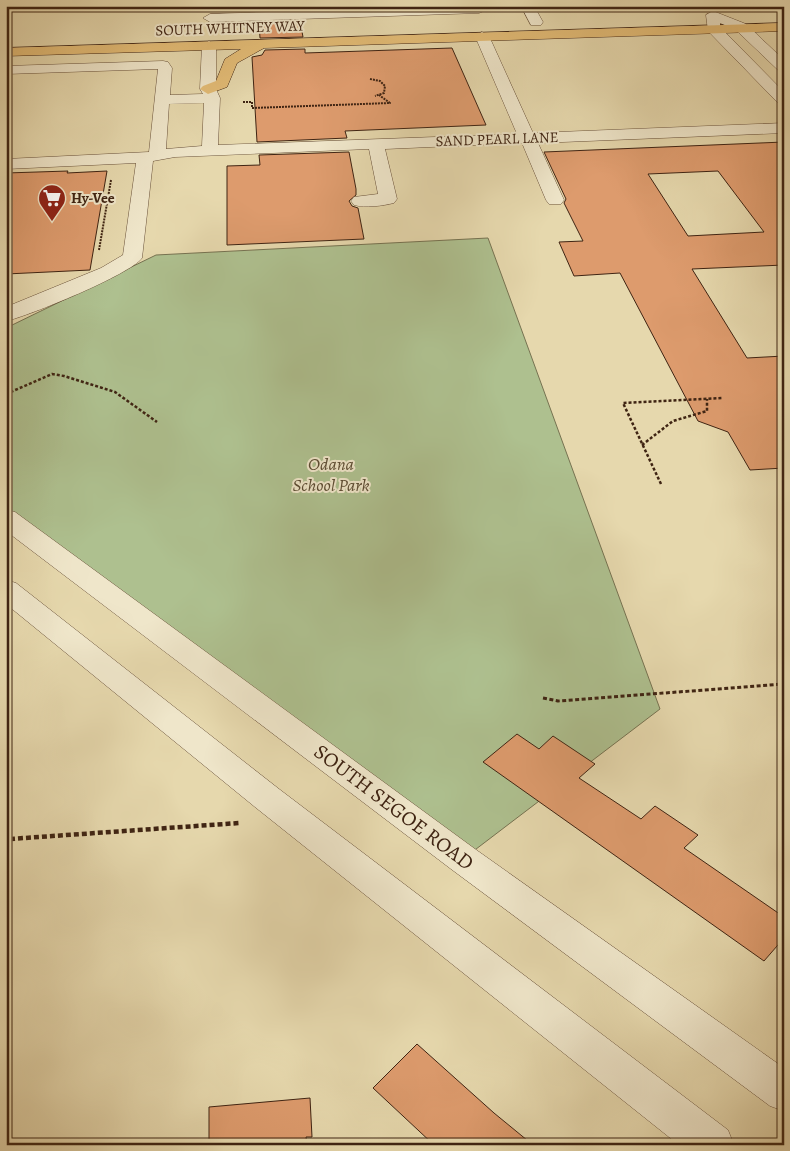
<svg xmlns="http://www.w3.org/2000/svg" width="790" height="1151" viewBox="0 0 790 1151" font-family="Alegreya,serif">
<rect width="100%" height="100%" fill="#e6d8ad"/>
<filter id="stains"><feTurbulence type="fractalNoise" baseFrequency=".004" numOctaves="4"/><feColorMatrix values="0 0 0 0 .2 0 0 0 0 .09 0 0 0 0 .02 0 0 0 .5 -.17"/></filter>
<radialGradient id="worn" r=".72"><stop offset=".6" stop-color="#630" stop-opacity="0"/><stop offset="1" stop-color="#630" stop-opacity=".3"/></radialGradient>
<path fill="#aec08f" stroke="#767251" d="M488,238L660,709L463,859L6,518V328L156,255Z"/>
<g fill="#dd9b6d" stroke="#3f2413" fill-rule="evenodd">
<path d="M258,6H298V9L258,10Z"/>
<path d="M300,21L303,37L260,38L259,22Z"/>
<path d="M452,48L486,125L345,131L347,138L257,142L252,57L262,55L265,50L305,49V53Z"/>
<path d="M784,142V265L692,269L747,358L784,356V468L750,470L728,432L698,421L620,273L574,276L559,242L583,241L564,203L566,199L544,152ZM718,171L764,232L688,236L648,174Z"/>
<path d="M349,152L356,189V195L349,201L352,206L358,208L364,239L227,245V166L260,165L259,155Z"/>
<path d="M68,171L67,173L107,171L90,270L6,274V173Z"/>
<path d="M517,734L539,749L553,736L595,764L579,778L641,819L655,806L698,835L684,848L784,917V938L764,961L483,762Z"/>
<path d="M417,1044L494,1113L533,1145H434L373,1088Z"/>
<path d="M310,1098L312,1137H306L307,1145H209V1107Z"/>
</g>
<g fill="none" stroke-linecap="round" stroke-linejoin="round">
<g stroke="#69513a" stroke-width="1">
<g id="minor">
<path d="M445,6H496L479,13L210,22L203,18L210,14Z"/>
<path d="M521,6H534L543,22L541,25H531Z"/>
<path d="M713,11L746,24L784,60V72L779,71L736,30L720,23V27L784,92V106L779,104L708,31L706,15Z"/>
<path d="M482,32L489,36L533,133L784,123V133L538,143L564,200L561,204H549L546,200L522,143L385,149L397,199L394,203C382,206 366,208 354,205L351,201L354,197L378,194L369,149L175,157L153,161L142,258C131,274 29,316 6,321V307L101,268L123,255L136,163L6,169V159L149,152L158,69L6,74V66L163,61L168,62L172,68L170,95L203,94L200,89L202,45L209,41L216,45V89L220,98L218,145L517,134L475,36ZM204,103L202,146L166,149L169,104Z"/>
<path d="M6,510L15,512L475,849L784,1068V1111L770,1106L451,869L6,531Z"/>
<path d="M6,580L16,583L279,789L728,1130L734,1145H679L255,807L6,604Z"/>
</g>
</g>
<g stroke="#3f2413" stroke-width="1">
<path id="major" d="M784,23V31L264,48L237,63L227,87L208,94L200,89L203,86L216,81L225,59L241,49L6,56V48Z"/>
</g>
<g stroke="#3f2413" stroke-width="2" stroke-dasharray="2 1" stroke-linecap="butt">
<path d="M370,79L380,81L385,86L384,93L375,96"/>
<path d="M243,102H252V108L390,103L379,95"/>
<path d="M99,250L111,180"/>
</g>
<g stroke="#3f2413" stroke-width="2.5" stroke-dasharray="3 2" stroke-linecap="butt">
<path d="M6,394L52,374L64,376L115,392L157,422"/>
<path d="M642,445L673,421L707,411V399"/>
<path d="M661,484L623,403L722,398"/>
</g>
<path stroke="#3f2413" stroke-width="3" stroke-dasharray="4 2.5" stroke-linecap="butt" d="M543,698L558,701L784,684"/>
<path stroke="#3f2413" stroke-width="4.5" stroke-dasharray="5 3" stroke-linecap="butt" d="M10,839L239,823"/>
<use href="#minor" fill="#efe6ca" fill-rule="evenodd"/>
<use href="#major" fill="#e3bc76" fill-rule="evenodd"/>
</g>
<defs>
<g id="supermarket-pin" transform="scale(1.4375)"><path d="M0 17L-7.5 6A9.5 9.5 0 1 1 7.5 6Z" fill="#8f2418" stroke="#efe6ca"/><path d="M-6-5.5h2.5l.6 2H6L4.5 2H-2.5L-4.4-4H-6ZM-1.5 3.2a1.3 1.3 0 1 0 .1 0ZM3 3.2a1.3 1.3 0 1 0 .1 0Z" fill="#fff"/></g>
</defs>
<g fill-rule="evenodd">
<use href="#supermarket-pin" x="52" y="198"/>
</g>
<g text-anchor="middle" stroke-width="4" stroke-linejoin="round" paint-order="stroke">
<g font-size="15" fill="#3f2413" stroke="#efe6ca">
<text transform="translate(230 28) rotate(-2)" y="5">SOUTH WHITNEY WAY</text>
<text transform="translate(497 139) rotate(-2)" y="5">SAND PEARL LANE</text>
</g>
<g font-size="15" font-weight="bold" fill="#3f2413" stroke="#efe6ca" text-anchor="start">
<text x="71" y="203">Hy-Vee</text>
</g>
<g font-size="18" font-style="italic" fill="#5b4b32" stroke="#efe6ca">
<text x="331" y="470">Odana<tspan x="331" dy="21">School Park</tspan></text>
</g>
<g font-size="21" fill="#3f2413" stroke="#efe6ca">
<text transform="translate(394 807) rotate(37)" y="7">SOUTH SEGOE ROAD</text>
</g>
</g>
<rect width="790" height="1151" fill="none" stroke="#e6d8ad" stroke-width="25"/>
<rect x="8" y="8" width="775" height="1136" fill="none" stroke="#3f2413" stroke-width="2.5"/>
<rect x="12" y="12" width="765" height="1126" fill="none" stroke="#3f2413"/>
<rect width="100%" height="100%" filter="url(#stains)"/>
<rect width="100%" height="100%" fill="url(#worn)"/>
</svg>
